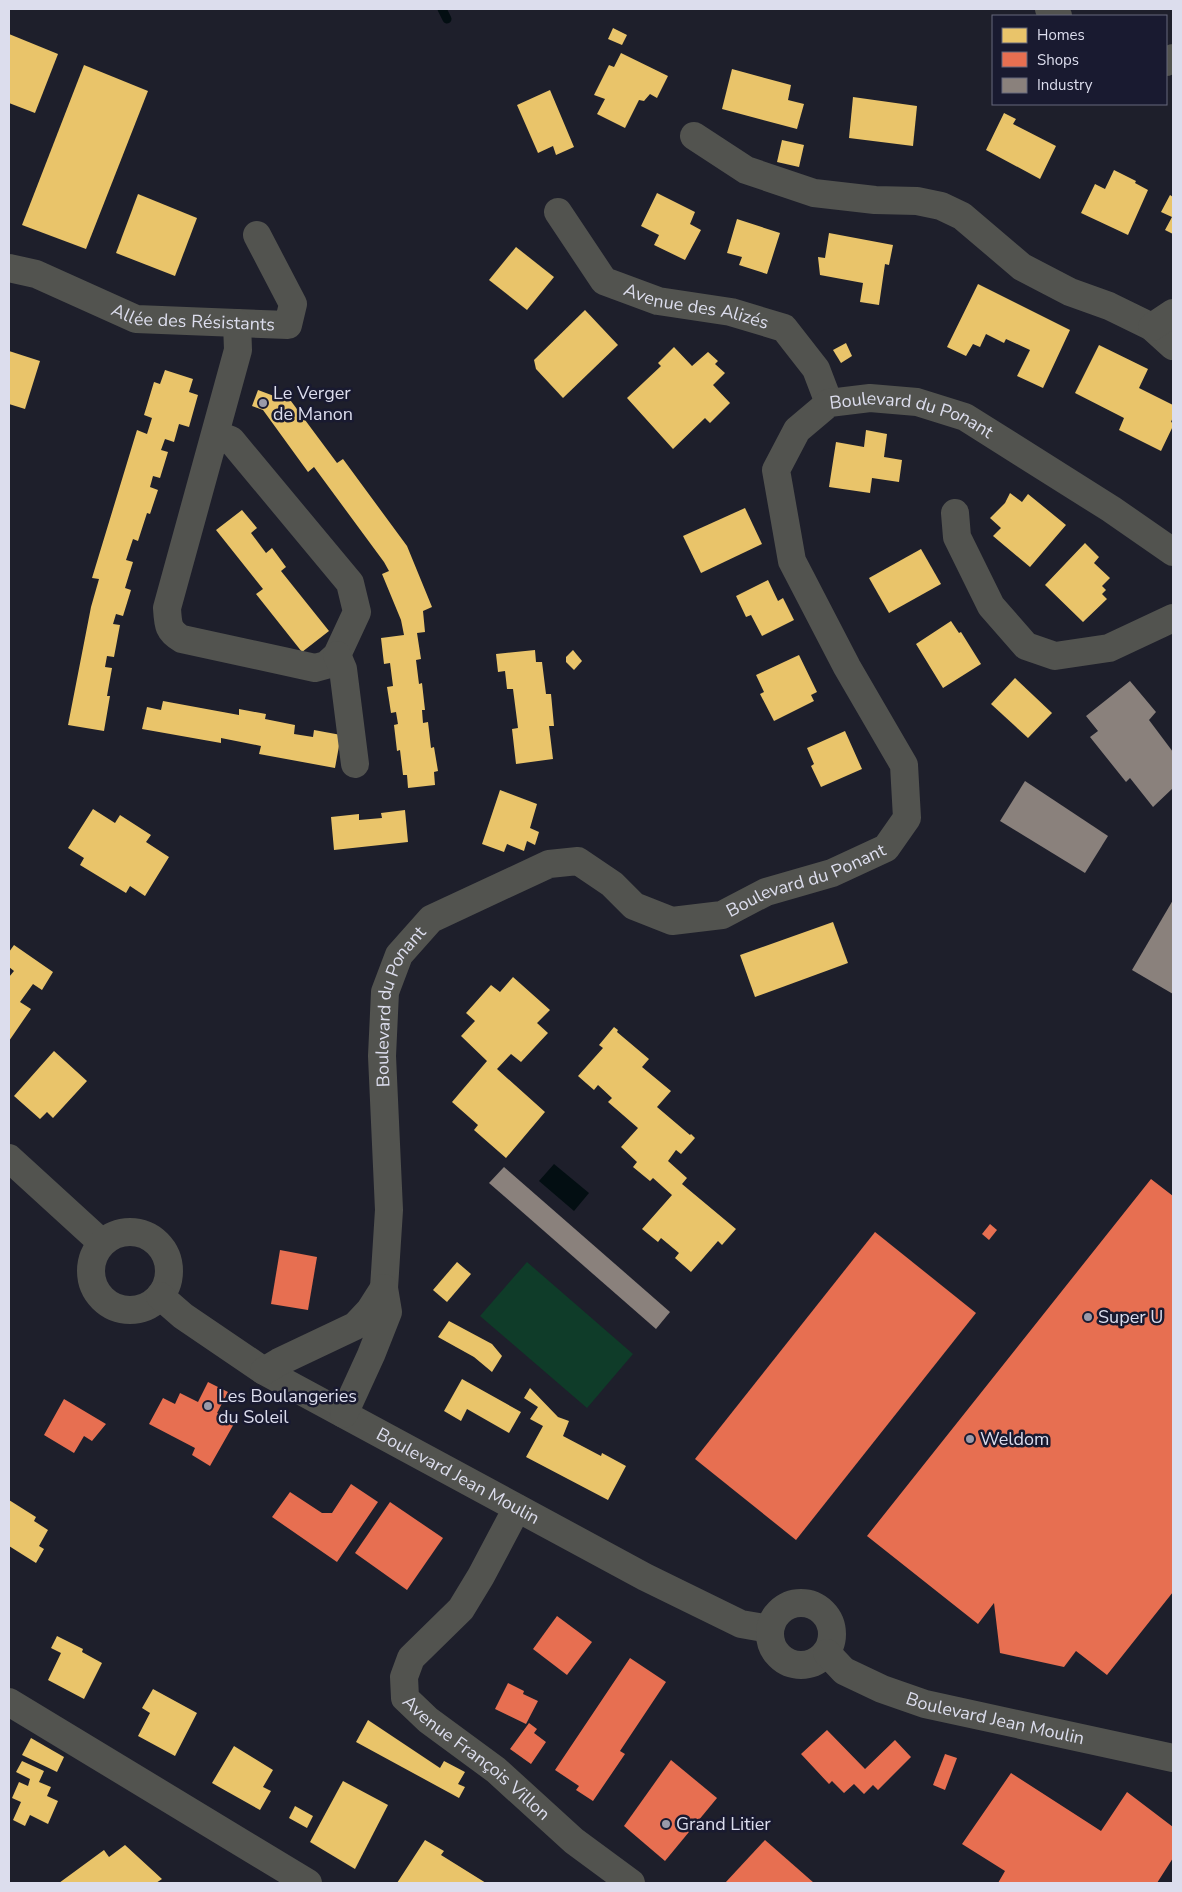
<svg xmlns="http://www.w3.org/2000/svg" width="1182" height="1892" viewBox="0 0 1182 1892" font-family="'Nunito Sans',sans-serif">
<rect width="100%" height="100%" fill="#1e1f2b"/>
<path fill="#0f3c29" d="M527,1262L633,1354L587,1408L480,1316Z"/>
<path fill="#030e12" d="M554,1164L589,1193L574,1211L539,1181Z"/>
<g fill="#e9c46a">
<path d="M613,28L627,35L622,45L608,39Z"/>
<path d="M9,34L58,54L35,113L9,103Z"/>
<path d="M621,53L668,76L657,98L650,94L644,101L639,100L625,128L597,114L605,99L594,95L609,65L614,67Z"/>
<path d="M84,65L148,91L86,249L22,225Z"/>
<path d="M732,69L791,85L788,100L804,104L797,129L722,109Z"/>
<path d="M550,90L574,147L556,155L553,146L538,153L517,105Z"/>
<path d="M853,97L917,106L913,146L849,138Z"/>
<path d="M1004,113L1016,119L1013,124L1056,146L1040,179L986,150Z"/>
<path d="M782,140L804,145L799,167L777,162Z"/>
<path d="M1114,170L1136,181L1135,183L1148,190L1128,235L1081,213L1095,184L1105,189Z"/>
<path d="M657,193L695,212L690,224L701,230L685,260L654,245L659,235L641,226Z"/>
<path d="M138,194L197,218L175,276L116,253Z"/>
<path d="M1170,195L1173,197V234L1165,230L1172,217L1161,212Z"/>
<path d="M737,219L780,233L767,274L739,265L742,257L727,253Z"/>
<path d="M829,233L893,245L889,265L885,264L879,305L860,302L863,283L820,275L818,257L825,258Z"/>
<path d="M516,247L554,277L527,310L489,280Z"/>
<path d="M978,284L1070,330L1043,388L1017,376L1030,350L1006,339L1004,343L986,334L980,347L973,344L966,356L947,347Z"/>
<path d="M585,310L618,345L563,398L536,369L534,360Z"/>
<path d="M846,343L852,356L841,363L833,350Z"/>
<path d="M1099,345L1148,369L1139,388L1173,405V417L1171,422L1173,423V426L1161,451L1119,430L1124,418L1075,393Z"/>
<path d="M674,347L692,366L708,352L718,361L715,364L725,373L713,385L730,403L710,423L705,418L673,449L627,398L661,366L658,363Z"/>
<path d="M9,351L40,361L25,409L9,404Z"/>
<path d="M165,370L193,379L189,392L198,395L189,427L179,424L174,442L165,439L161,450L168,452L160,478L153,476L150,487L158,490L150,514L147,513L138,541L133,539L126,560L133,562L125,588L131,590L123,616L116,614L113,624L120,625L114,657L107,656L105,667L112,668L107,696H110L104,731L68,725L91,607L99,579L92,578L137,430L147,434L152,418L144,415L154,382L160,384Z"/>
<path d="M258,390L274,396L277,399L285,393L337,463L343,459L407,546L432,607L423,611L425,632L417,633L421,659L416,660L419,684L422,683L425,710H422L423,723L428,722L431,748L434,747L438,771L434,772L435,785L408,788L407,775H403L400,750L397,751L394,725L398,724L396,712L391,713L387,687L393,686L390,663L384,664L381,638L404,635L401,620L382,574L389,571L384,562L314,467L308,472L263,410L252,406Z"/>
<path d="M866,430L887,434L884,457L902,460L899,482L872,478L870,493L829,487L836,442L864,447Z"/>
<path d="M1010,493L1022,502L1028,494L1066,525L1030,567L993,536L1001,528L990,518L1005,503Z"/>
<path d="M745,508L762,544L701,573L683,536Z"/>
<path d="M242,510L257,528L251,533L266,553L272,548L286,567L281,571L329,631L302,652L256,594L263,589L216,530Z"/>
<path d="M1085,543L1099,557L1094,563L1110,578L1102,586L1106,590L1102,594L1107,599L1083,622L1045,585Z"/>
<path d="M921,549L941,584L889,613L869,578Z"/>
<path d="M768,580L778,601L783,598L794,620L762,636L751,615L746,617L736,596Z"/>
<path d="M951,621L959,633L961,632L981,664L943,688L916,644Z"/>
<path d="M535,650L536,662H542L546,694H551L554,726H549L553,759L516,764L512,729L518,728L513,689H507L505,671L498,672L496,654Z"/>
<path d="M573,650L582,661L574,670L566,662V657Z"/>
<path d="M799,655L817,692L811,695L814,701L774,721L760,694L764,692L756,675Z"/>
<path d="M1015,678L1052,713L1028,738L991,704Z"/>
<path d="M163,701L239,715V709L266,714L265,719L295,725L294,734L313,737L314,730L341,735L335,768L259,754L261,746L221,738V743L142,729L147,707L161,710Z"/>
<path d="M845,731L862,769L821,787L811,766L814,764L807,748Z"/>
<path d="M500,790L537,804L530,828L539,832L535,845L527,841L524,851L507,844L504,852L482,844Z"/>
<path d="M93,809L115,823L120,815L151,835L146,842L169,857L145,896L130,886L126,893L80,865L84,858L68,848Z"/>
<path d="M405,810L408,842L334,850L331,817L359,814V820L382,818L381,813Z"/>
<path d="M833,922L848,963L755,997L740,955Z"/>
<path d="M14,945L53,972L42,990L33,984L20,1002L31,1009L9,1041V977L14,971L9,967V952Z"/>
<path d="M513,977L550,1010L537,1023L548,1033L521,1062L511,1054L497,1069L545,1112L506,1158L474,1130L478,1125L452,1102L487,1061L461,1036L475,1021L466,1013L491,985L500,992Z"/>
<path d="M614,1027L618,1030L617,1032L649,1059L642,1067L671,1091L657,1107L690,1135L691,1134L695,1138L681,1154L676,1150L668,1161L687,1178L682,1184L736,1229L722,1245L718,1241L691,1272L675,1258L679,1253L661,1238L658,1242L642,1229L672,1195L653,1178L650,1181L633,1167L637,1162L621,1147L638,1128L608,1102L612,1098L598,1085L594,1090L578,1076L603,1048L599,1045Z"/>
<path d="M54,1051L87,1081L53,1118L47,1112L40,1119L14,1096Z"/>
<path d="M457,1262L471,1274L447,1302L433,1290Z"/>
<path d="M449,1321L492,1344L502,1356L492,1372L474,1357L438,1337Z"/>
<path d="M462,1379L521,1412L509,1433L467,1409L461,1421L444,1411Z"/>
<path d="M530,1388L558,1417L569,1421L563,1436L601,1456L602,1453L626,1466L608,1500L526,1457L543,1426L530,1419L538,1407L524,1398Z"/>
<path d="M9,1500L36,1517L34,1521L48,1530L39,1546L44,1549L36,1563L9,1546Z"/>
<path d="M57,1636L83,1649L82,1652L102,1663L84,1699L48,1680L61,1653L51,1648Z"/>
<path d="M153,1689L197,1713L175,1756L138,1736L150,1713L142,1708Z"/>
<path d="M368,1720L440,1768L444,1761L465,1772L458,1784L465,1787L459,1798L356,1742Z"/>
<path d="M31,1738L64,1757L57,1772L22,1755Z"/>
<path d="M234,1746L273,1770L263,1787L271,1791L260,1810L212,1783Z"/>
<path d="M22,1761L44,1771L39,1782L51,1787L47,1796L58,1801L48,1824L30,1815L25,1826L13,1820L21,1802L12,1798L19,1782L28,1786L30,1779L16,1772Z"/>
<path d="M343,1781L388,1805L355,1869L310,1842Z"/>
<path d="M295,1806L313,1816L307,1828L289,1818Z"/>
<path d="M425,1840L444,1851L441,1855L486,1883H397Z"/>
<path d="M125,1845L162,1879L156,1883H59L104,1850L109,1857Z"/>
</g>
<g fill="#e76f51">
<path d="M1151,1179L1173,1196V1592L1107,1675L1076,1651L1064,1667L1000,1653L994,1603L978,1624L867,1536Z"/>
<path d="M990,1224L997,1230L989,1240L982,1234Z"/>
<path d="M875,1232L976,1313L796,1540L695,1459Z"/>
<path d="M280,1250L317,1257L308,1310L271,1304Z"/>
<path d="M208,1382L228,1392L217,1413L235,1422L210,1466L192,1455L195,1448L149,1424L163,1398L175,1404L180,1393L198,1402Z"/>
<path d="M64,1399L106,1424L92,1441L84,1436L74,1453L44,1435Z"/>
<path d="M351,1484L378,1502L337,1562L272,1517L290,1492L322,1513H332Z"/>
<path d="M390,1502L443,1538L407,1590L355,1553Z"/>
<path d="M557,1616L592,1642L567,1675L533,1649Z"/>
<path d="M630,1658L666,1682L620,1751L625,1754L593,1801L576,1790L579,1786L555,1770Z"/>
<path d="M508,1683L524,1691L523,1694L538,1701L526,1724L495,1709Z"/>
<path d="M529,1723L537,1729L534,1733L546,1742L531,1764L510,1749Z"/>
<path d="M827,1730L865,1769L895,1740L911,1757L878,1790L873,1785L864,1794L854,1784L844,1793L832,1781L829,1784L801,1754Z"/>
<path d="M945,1754L957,1758L945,1790L933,1785Z"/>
<path d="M671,1760L717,1798L665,1861L624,1826Z"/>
<path d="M1011,1773L1101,1831L1127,1792L1173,1827V1858L1157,1883H998L1005,1871L962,1844Z"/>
<path d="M765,1840L814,1883H725Z"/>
</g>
<g fill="#8a817c">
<path d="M1130,681L1156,712L1149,720L1173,752V788L1153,807L1130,778L1126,782L1090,737L1098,731L1086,716Z"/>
<path d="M1025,781L1108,836L1085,873L1000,821Z"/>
<path d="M1173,900V994L1132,970Z"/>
<path d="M504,1167L670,1312L656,1329L489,1183Z"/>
</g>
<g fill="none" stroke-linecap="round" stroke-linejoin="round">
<path stroke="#030e12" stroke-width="9" d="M442,9L447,19"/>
<g stroke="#52534f" stroke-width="28">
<path d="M1049,9L1058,16"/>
<path d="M1166,62L1173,58"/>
<path d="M694,136L746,170L814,193L875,200L917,201L941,206L962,216L1022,267L1070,292L1109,306L1152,327L1173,346"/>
<path id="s1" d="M558,212L604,281L658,301L731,312L784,328L816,369L829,403"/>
<path id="s2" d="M9,268L36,274L136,319L288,325L293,304L257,235"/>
<path d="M1152,327L1173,313"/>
<path d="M215,434L231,440L350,583L357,612L337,655L326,665L315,668L182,639C168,631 168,625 167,608L238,350L237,323"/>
<path d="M955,513L957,537L991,606L1026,646L1055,656L1109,648L1173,618"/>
<path d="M337,655L343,669L355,764"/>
<path d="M9,1158L102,1243"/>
<circle cx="130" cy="1271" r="39"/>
<path id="s3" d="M384,1288L389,1210L382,1056L385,992L399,955L431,919L549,864L578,861L612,884L634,906L672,921L722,915L766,892L832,873L886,848L907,818L904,765L847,667L792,561L776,470L797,430L829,403L870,398L917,402L965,417L1111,509L1173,552"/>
<path id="s4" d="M160,1296L183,1316L264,1371L645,1577L741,1624L770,1629"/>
<path d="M264,1371L279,1362L355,1326L370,1310L384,1288L388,1312L371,1355L344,1414"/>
<path id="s5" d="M517,1508L481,1576L461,1609L411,1658L404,1677L405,1698L428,1720L496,1770L574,1841L631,1883"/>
<circle cx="801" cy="1634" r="31"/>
<path id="s6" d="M827,1653L844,1671L882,1689L925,1704L1173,1758"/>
<path d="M9,1702L308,1883"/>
</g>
</g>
<g fill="#9a9aa9" stroke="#191a30" stroke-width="2">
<circle cx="263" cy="403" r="5"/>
<circle cx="1088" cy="1317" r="5"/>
<circle cx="208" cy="1406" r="5"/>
<circle cx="970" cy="1439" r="5"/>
<circle cx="666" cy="1824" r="5"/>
</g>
<g text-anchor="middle" stroke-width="5" stroke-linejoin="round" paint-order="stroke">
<g font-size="18" fill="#dcdded" stroke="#191a30">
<text dy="6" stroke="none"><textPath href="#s1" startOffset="179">Avenue des Alizés</textPath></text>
<text dy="6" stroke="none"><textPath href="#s2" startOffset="194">Allée des Résistants</textPath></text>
<text dy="6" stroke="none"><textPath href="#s3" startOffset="1472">Boulevard du Ponant</textPath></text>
<text dy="6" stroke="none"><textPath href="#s3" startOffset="798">Boulevard du Ponant</textPath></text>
<text dy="6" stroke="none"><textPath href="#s3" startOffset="286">Boulevard du Ponant</textPath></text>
<text dy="6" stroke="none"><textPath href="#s4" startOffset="349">Boulevard Jean Moulin</textPath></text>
<text dy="6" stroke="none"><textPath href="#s6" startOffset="184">Boulevard Jean Moulin</textPath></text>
<text dy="6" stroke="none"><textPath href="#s5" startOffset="320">Avenue François Villon</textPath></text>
</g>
<g font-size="18" fill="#dcdded" stroke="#191a30" text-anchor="start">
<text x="273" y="399">Le Verger<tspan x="273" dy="21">de Manon</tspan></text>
<text x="1098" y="1323">Super U</text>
<text x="218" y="1402">Les Boulangeries<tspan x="218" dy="21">du Soleil</tspan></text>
<text x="980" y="1445">Weldom</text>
<text x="676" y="1830">Grand Litier</text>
</g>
</g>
<rect width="1182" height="1892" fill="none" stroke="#dcdded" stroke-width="20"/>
<rect x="992" y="15" width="175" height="90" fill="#191a30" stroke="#67687c"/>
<rect x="1002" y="28" width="25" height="15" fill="#e9c46a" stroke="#67687c"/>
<text x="1037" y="40" font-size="15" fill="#dcdded">Homes</text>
<rect x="1002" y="52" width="25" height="15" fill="#e76f51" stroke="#67687c"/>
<text x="1037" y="65" font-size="15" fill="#dcdded">Shops</text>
<rect x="1002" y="78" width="25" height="15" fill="#8a817c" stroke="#67687c"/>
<text x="1037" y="90" font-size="15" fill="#dcdded">Industry</text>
</svg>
